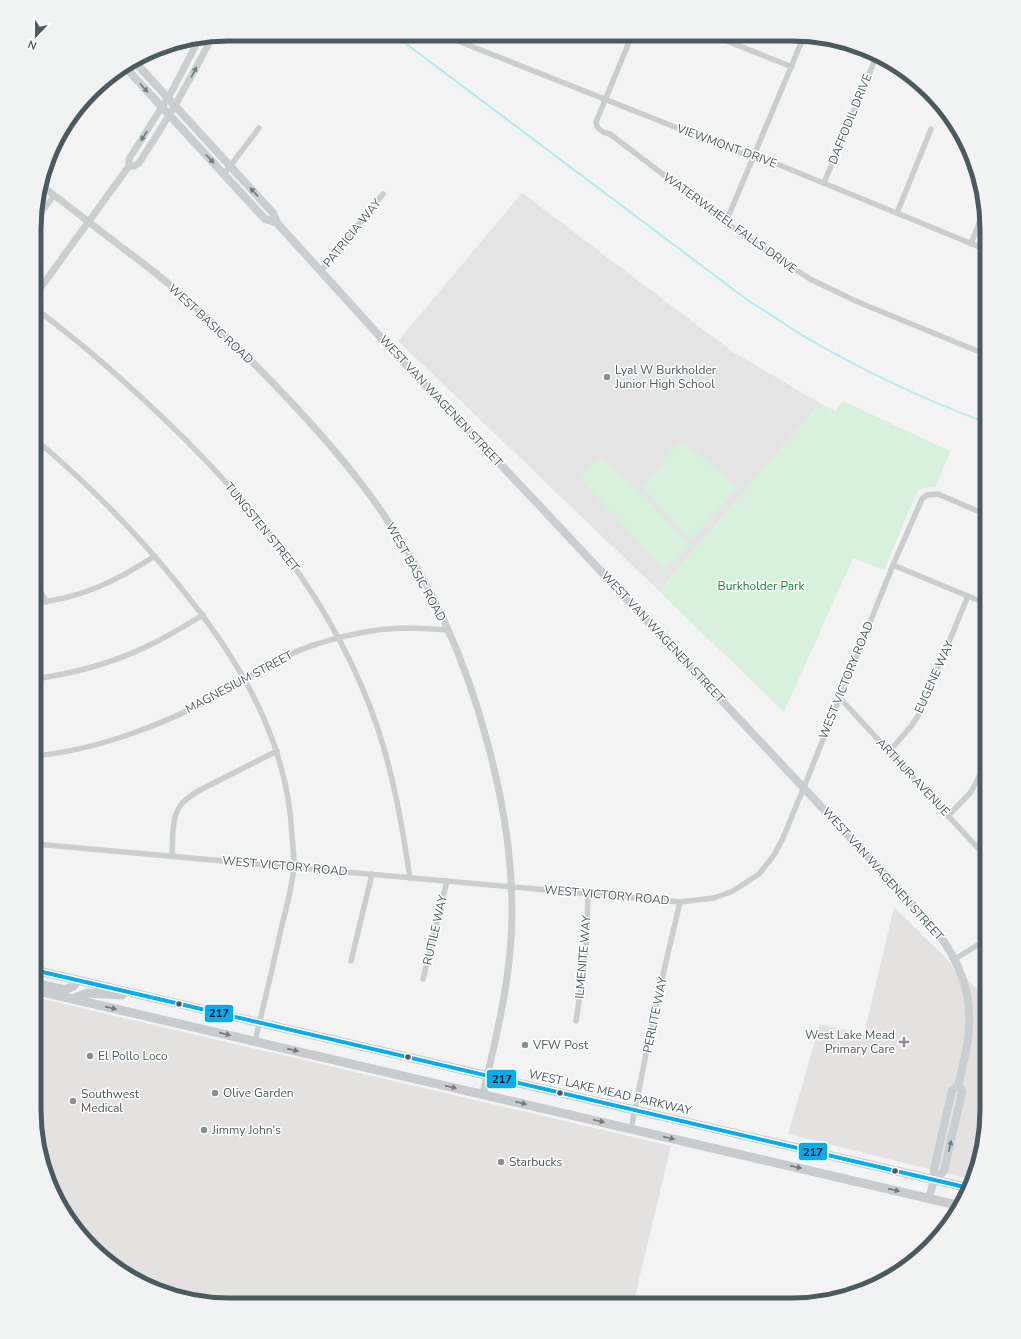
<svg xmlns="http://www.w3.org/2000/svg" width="1021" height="1339" viewBox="0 0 1021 1339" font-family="'Nunito Sans',sans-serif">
<rect width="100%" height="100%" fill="#f3f3f3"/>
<g fill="#e4e2e0">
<path d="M894,907L987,999V1123L977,1173L973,1180L788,1134L820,1024L864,1034Z"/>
<path d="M34,997L671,1146L633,1305L204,1303L154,1290L120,1272L83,1239L54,1197L34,1110Z"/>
</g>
<path fill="#e5e4e5" d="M522,193L733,352L820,403L659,591L398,341Z"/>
<g fill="#d8f1dc">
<path d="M72,116L75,120L57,142L60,132Z"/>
<path d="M843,401L950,451L936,487L923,488L917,492L884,570L853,558L784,712L659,591L820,403L835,411Z"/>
<path d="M678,443H685L738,487L691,540L642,488Z"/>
<path d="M601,457L637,489L690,546L664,570L579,477Z"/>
</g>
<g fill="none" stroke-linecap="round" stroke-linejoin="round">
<path stroke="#aeedec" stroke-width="2" d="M393,34L746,299C765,311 783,323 802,335C861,370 923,399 987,423"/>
<g stroke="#cacecf" stroke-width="5.5">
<path d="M443,35L748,156L755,155L987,250"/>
<path d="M632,35L596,122L597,127L603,132L610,134L740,233L810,279L858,302L987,355"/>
<path d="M712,35L792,67"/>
<path d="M224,174L259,128"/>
<path d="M824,183L877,55"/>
<path d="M897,213L931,129"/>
<path d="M36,221L54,195"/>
<path d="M726,222L804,36"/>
<path d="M971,244L983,213"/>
<path d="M321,271L383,194"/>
<path d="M36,309C79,341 120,377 159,414C252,502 335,603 377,726C394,777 402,825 410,878"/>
<path d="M35,439C87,483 135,531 177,583C237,656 288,739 292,836C293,846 294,857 294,867C292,888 286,909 281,929C273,967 264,1004 255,1041"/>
<path d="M893,565L987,604"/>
<path d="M35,583L47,602"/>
<path d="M35,603C82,598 116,581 155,556"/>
<path d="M35,679C76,673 120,661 158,641C173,633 188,624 203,615"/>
<path d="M839,697L987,858"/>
<path d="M889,752L912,725L919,714L968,596"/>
<path d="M35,756C96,750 164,725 218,695C250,677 280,655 317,644C344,635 374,629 403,628C418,628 433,629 448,630"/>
<path d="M948,816L971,792L987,762"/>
<path d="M35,844L680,902L714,898L733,891L759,874L774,855L783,838L804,787L893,565L922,499L927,495L938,494L987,515"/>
<path d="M172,856C173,841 171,819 180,806C185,799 193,794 200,790L277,751"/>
<path d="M955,959L981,943L987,937"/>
<path d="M351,961L372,874"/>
<path d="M423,979L447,881"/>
<path d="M576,1021L586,954L588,894"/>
<path d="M631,1129L655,1009L680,902"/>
</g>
<g stroke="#cacecf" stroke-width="7">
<path d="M129,166H134L139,163C166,122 190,81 212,37"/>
<path d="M42,186C66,204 91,224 115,242C134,257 153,270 171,286C206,315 238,347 270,380C303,414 335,449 363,486C422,563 464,652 488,745C503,800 512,855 512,912C512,974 497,1034 483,1094"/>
<path d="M36,294L129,166V159L172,91L199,39"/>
</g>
<g stroke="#cbced0" stroke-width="8">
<path d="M135,62L273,213L277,223L394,352L537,503L931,924C959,959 974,993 968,1038C966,1054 962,1070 958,1086L952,1090L934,1169V1180L929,1198"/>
<path d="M126,68L265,219L277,223"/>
<path d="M934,1180L944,1171L962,1092L961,1089L958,1086"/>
</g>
<g stroke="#c8ccce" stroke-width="9">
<path d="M34,970L969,1188"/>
<path d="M34,983L65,990L73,986L78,980"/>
<path d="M34,990L961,1206"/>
<path d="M73,999L87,993L122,995"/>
</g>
<g stroke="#fff" stroke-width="7">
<path id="bus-1" d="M34,970L969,1188"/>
</g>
<use href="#bus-1" stroke="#00adef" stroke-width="4"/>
</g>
<defs><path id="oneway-solid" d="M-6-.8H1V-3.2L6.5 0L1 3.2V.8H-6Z"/></defs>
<g fill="#707d81">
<use href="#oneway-solid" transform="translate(194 72) rotate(-62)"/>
<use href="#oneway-solid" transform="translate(144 136) rotate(123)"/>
</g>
<g fill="#717d81">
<use href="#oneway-solid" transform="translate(144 88) rotate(47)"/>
<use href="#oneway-solid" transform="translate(210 159) rotate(47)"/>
<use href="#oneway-solid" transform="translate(254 192) rotate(-133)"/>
<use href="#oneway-solid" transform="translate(950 1146) rotate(-77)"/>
</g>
<g fill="#707c80">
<use href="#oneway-solid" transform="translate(111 1008) rotate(13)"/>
<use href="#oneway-solid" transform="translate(225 1034) rotate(13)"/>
<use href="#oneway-solid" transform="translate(293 1050) rotate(13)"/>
<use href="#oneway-solid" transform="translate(451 1087) rotate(13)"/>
<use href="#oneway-solid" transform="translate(521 1103) rotate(13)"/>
<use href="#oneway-solid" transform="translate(599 1121) rotate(13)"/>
<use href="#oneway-solid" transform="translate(669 1138) rotate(13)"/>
<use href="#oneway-solid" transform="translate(796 1167) rotate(13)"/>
<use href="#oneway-solid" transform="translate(894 1190) rotate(13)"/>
</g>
<g fill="#859093" stroke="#fff" stroke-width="1.5">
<circle cx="607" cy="377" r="4"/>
<path d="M902 1036h4v4h4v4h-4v4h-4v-4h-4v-4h4z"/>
<circle cx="525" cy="1045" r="4"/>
<circle cx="90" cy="1056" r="4"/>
<circle cx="215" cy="1093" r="4"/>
<circle cx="73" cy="1101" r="4"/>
<circle cx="204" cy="1130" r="4"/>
<circle cx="501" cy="1162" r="4"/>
</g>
<g fill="#4a5a5f" stroke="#fff" stroke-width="1.5">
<circle cx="179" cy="1004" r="3.5"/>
<circle cx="408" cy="1057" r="3.5"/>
<circle cx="560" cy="1093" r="3.5"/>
<circle cx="895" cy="1171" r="3.5"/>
</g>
<g text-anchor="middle" stroke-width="3" stroke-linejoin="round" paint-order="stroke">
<g font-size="12" fill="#4a5a5f" stroke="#fff">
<text transform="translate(850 119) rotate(-68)" y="4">DAFFODIL DRIVE</text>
<text transform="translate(727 146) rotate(20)" y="4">VIEWMONT DRIVE</text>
<text transform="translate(730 223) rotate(36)" y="4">WATERWHEEL FALLS DRIVE</text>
<text transform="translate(352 233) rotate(-51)" y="4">PATRICIA WAY</text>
<text transform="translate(211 324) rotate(43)" y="4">WEST BASIC ROAD</text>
<text transform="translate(441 401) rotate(47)" y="4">WEST VAN WAGENEN STREET</text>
<text transform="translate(262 527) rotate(51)" y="4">TUNGSTEN STREET</text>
<text transform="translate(416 572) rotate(61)" y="4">WEST BASIC ROAD</text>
<text transform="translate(663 637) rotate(47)" y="4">WEST VAN WAGENEN STREET</text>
<text transform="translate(934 677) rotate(-66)" y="4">EUGENE WAY</text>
<text transform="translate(846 680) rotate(-68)" y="4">WEST VICTORY ROAD</text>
<text transform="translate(239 682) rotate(-28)" y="4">MAGNESIUM STREET</text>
<text transform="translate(913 777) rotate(47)" y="4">ARTHUR AVENUE</text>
<text transform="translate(285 866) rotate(5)" y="4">WEST VICTORY ROAD</text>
<text transform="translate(883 874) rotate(48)" y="4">WEST VAN WAGENEN STREET</text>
<text transform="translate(607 895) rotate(5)" y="4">WEST VICTORY ROAD</text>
<text transform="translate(435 930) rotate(-77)" y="4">RUTILE WAY</text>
<text transform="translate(583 957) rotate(-85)" y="4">ILMENITE WAY</text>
<text transform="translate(655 1015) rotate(-78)" y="4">PERLITE WAY</text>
<text transform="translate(610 1092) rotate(13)" y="4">WEST LAKE MEAD PARKWAY</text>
</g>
<g font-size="12" fill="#4a5a5f" stroke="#fff" text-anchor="start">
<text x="615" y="374">Lyal W Burkholder<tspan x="615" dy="14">Junior High School</tspan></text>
<text x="895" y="1039" text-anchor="end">West Lake Mead<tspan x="895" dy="14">Primary Care</tspan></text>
<text x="533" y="1049">VFW Post</text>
<text x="98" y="1060">El Pollo Loco</text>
<text x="223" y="1097">Olive Garden</text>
<text x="81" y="1098">Southwest<tspan x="81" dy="14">Medical</tspan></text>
<text x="212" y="1134">Jimmy John's</text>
<text x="509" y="1166">Starbucks</text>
</g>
<g font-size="12" fill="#1a8136" stroke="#fff">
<text x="761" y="590">Burkholder Park</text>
</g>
</g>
<path d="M0 0H1021V1339H0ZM229 41H792A188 188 0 0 1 980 229V1110A188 188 0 0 1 792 1298H229A188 188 0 0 1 41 1110V229A188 188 0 0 1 229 41Z" fill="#f1f2f2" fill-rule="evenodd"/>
<path fill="none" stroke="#4a5a5f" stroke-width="5" d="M229 41H792A188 188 0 0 1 980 229V1110A188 188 0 0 1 792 1298H229A188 188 0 0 1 41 1110V229A188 188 0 0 1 229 41Z"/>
<g stroke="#fff" stroke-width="1.5">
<rect x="204" y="1004" width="30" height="19" rx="4" fill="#00adef"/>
<rect x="486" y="1069" width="31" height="20" rx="4" fill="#00adef"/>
<rect x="798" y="1142" width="30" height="19" rx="4" fill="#00adef"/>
</g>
<g font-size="11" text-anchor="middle" font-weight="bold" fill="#111">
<text x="219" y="1017">217</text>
<text x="502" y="1083">217</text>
<text x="813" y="1156">217</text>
</g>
<g transform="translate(36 36) rotate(202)" stroke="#ffffff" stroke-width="3" paint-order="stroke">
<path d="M0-3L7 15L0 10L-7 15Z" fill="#4a5a5f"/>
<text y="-6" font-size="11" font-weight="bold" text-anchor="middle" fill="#4a5a5f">N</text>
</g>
</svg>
